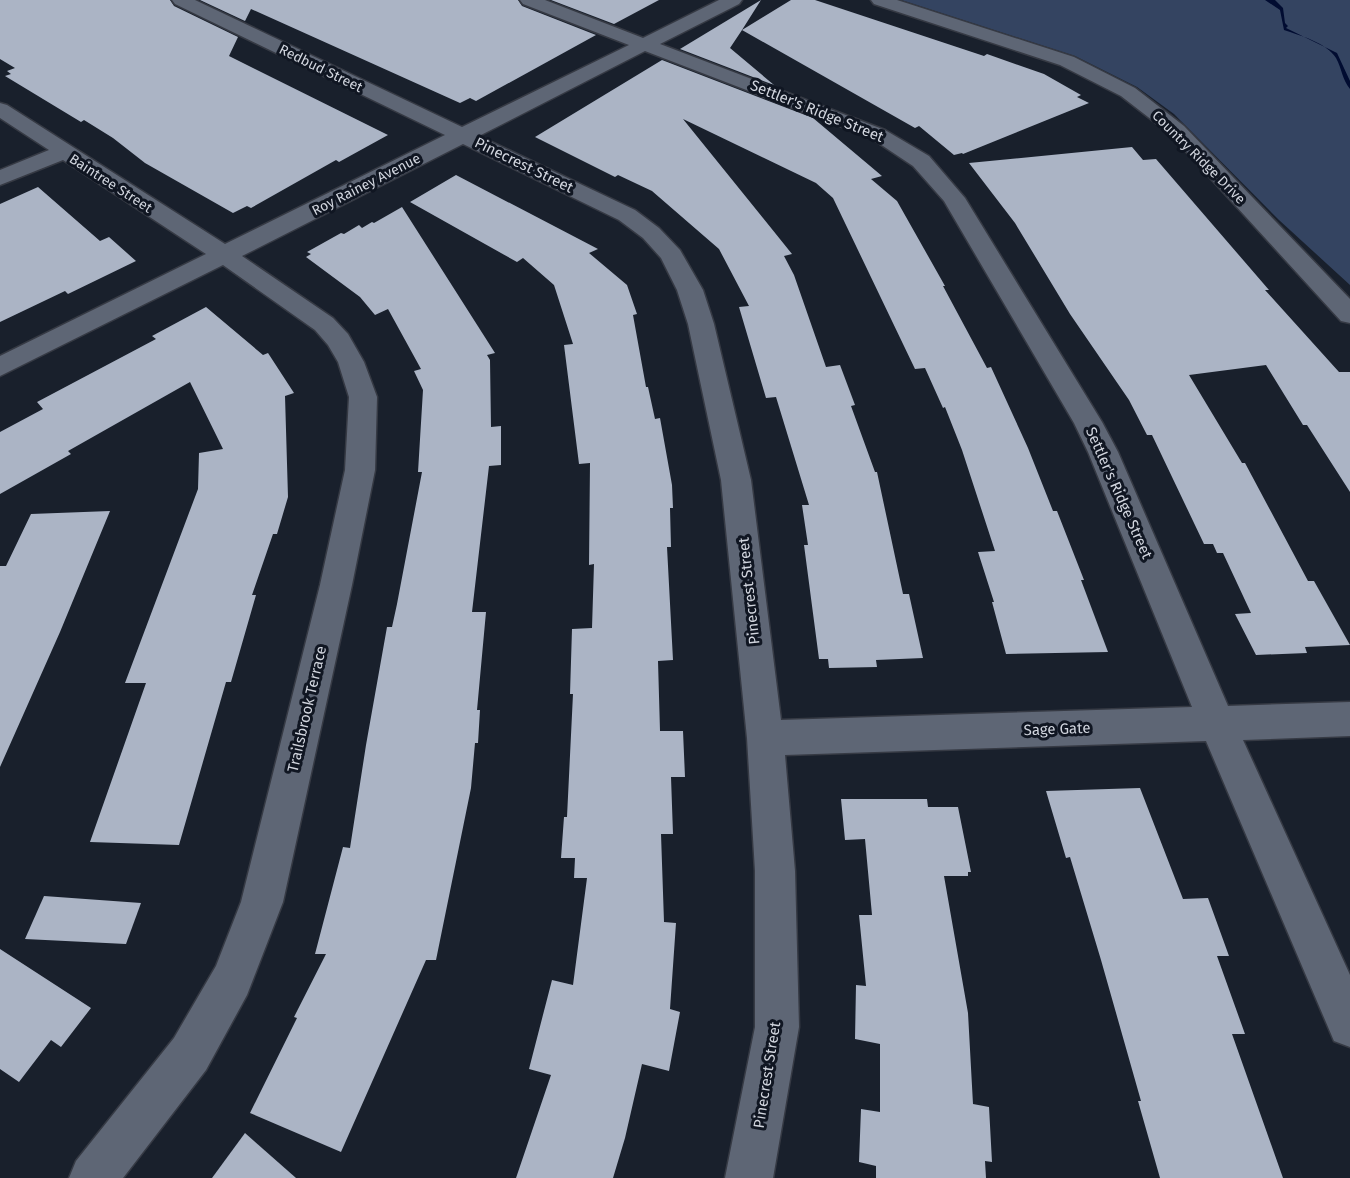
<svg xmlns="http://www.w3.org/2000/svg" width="1350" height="1178" viewBox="0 0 1350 1178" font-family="'Fira Sans',sans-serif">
<rect width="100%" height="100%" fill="#19202c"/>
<path fill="#344461" d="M901,0H1350V285L1279,220L1174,114L1137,87L1075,56Z"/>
<path fill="#010c31" d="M1265,0H1275L1283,8L1285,23L1288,26L1286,28L1337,53L1350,81V89C1342,79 1342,69 1336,58C1327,43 1299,35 1284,30L1280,10Z"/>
<g fill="#abb4c5">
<path d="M0,0H170L174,6L238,37L229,56L388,135L339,162L336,160L251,208L247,206L233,213L145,163L113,138L84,120L81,122L5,76L11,74L7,71L15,68L0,59Z"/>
<path d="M200,0H518L522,6L596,35L476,101L470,98L460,103L251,9L245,21Z"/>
<path d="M551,0H659L614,24Z"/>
<path d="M761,0L742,30L791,0H815L984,56L987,54L1044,74L1081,95L1077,97L1089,103L963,154L962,153L954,155L919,126L915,128L742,30L730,48L774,85L680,49Z"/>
<path d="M662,60L813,118L882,176L871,179L897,201L945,286H943L987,368L991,367L1028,448L1053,511H1057L1084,580H1081L1108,652L1006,654L992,602H994L978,552L995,551L962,450L945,407L943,408L925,368L915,369L833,198L816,183L683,119L792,254L784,256L794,275L826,367L840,365L855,405L851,406L875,472H877L903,594H909L923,658L876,660L877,667L829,668L828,659H819L804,545H808L802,505H809L776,397L766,398L739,307L749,306L719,249L652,191L618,175L615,177L535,137Z"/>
<path d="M1132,147L1143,160L1156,159L1269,290H1265L1339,372H1350V492L1307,425H1303L1266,365L1189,375L1242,463H1245L1308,581H1314L1350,645L1305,647L1307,653L1256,655L1235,614L1251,613L1223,553H1217L1213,544H1204L1152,435H1147L1129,400L1070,314L1015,223L969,163Z"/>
<path d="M456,175L598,249L589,253L627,285L637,314L633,315L646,387H648L655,419L660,418L672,485L673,508H670L671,547H667L673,660L658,661L660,731H683L685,777H671L673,834H661L664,922L676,923L670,1009L680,1012L669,1071L642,1064L625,1138L613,1178H516L551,1075L529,1069L552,980L573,985L587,878H574L575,858H561L564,817H567L573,694H570L572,629L592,628L594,564L589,565L590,463L579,464L564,345L573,344L554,285L523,258L517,262L410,202Z"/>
<path d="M38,187L100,241L109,237L136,261L68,294L65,291L0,322V204Z"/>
<path d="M402,207L495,353L487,355L490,360L491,427L501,426V465L489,466L472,612H486L477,710H480L478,743H475L471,788L436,960H426L341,1152L250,1113L297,1018L294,1017L326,954H315L343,847L350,848L366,745L387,627H392L397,604L422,472H418L423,390L414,371L421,369L388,309L375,315L360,297L306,257L311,254L307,252L341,233L344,234L359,225L362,228L372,222L374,223Z"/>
<path d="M206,307L263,355L268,353L294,393L285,396L288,497L277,534H273L252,595H256L231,682H226L179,845L90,842L146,683H125L198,489L199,453L223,449L190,382L68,451L71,454L0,494V432L43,409L37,402L156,339L152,336Z"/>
<path d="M110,511L60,632L0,767V566H6L31,514Z"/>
<path d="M1140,788L1183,899L1208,898L1229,956H1217L1245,1034H1232L1283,1178H1160L1138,1101H1141L1101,960L1070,857L1066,858L1046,791Z"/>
<path d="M841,799H927L928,807H958L971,872H968V876H944L968,1013L973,1104L989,1107L992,1162L985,1161L986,1178H876V1166L859,1162L861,1109L880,1112V1044L855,1039L856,985L866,986L859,915H872L865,839L845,840Z"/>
<path d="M44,896L141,903L126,944L25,939Z"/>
<path d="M0,949L91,1008L61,1047L51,1040L19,1082L0,1069Z"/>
<path d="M245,1133L296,1178H212Z"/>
</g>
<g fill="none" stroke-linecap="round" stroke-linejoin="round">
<g stroke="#363a44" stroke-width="3">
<g id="minor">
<path d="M172,0H195L462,127L629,45L523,4L520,0H545L643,38L719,0H742L739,4L660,44L885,130L929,156L965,198L1102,422L1118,452L1228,706L1350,702V736L1243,740L1350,975V1047L1334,1041L1206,741L785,755L795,871L799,1027L773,1178H725L755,1027V871L747,738L721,480L688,324L677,290L661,258L643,238L619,220L463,144L242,256L333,318L348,334L364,362L377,397L375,470L352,585L283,902L247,995L206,1070L123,1178H69L76,1161L174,1038L216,966L241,902L320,585L345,470L349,397L338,362L328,345L315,330L223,265L0,376V356L206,254L63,160L0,185V170L49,150L0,118V103L7,105L225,244L445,135L175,4ZM645,51L871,138L913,166L944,201L1074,423L1088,452L1192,707L781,720L751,480L714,324L703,290L680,250L659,228L635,210L479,136Z"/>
<path d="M871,0H897L1074,57L1135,88L1184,126L1350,299V323L1341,321L1170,134L1121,96L1060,65L874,4Z"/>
</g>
</g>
<use href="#minor" fill="#5e6675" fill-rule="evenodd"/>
</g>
<g text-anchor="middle" stroke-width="6" stroke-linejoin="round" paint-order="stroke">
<g font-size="14" fill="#d1d5de" stroke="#101622">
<text transform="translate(321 68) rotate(26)" y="5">Redbud Street</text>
<text transform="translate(1199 157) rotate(45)" y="5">Country Ridge Drive</text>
<text transform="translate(111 183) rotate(33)" y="5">Baintree Street</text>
<text transform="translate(366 184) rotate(-27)" y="5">Roy Rainey Avenue</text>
</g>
<g font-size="15" fill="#d1d5de" stroke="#101622">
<text transform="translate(817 111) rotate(22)" y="5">Settler's Ridge Street</text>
<text transform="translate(524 165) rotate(26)" y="5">Pinecrest Street</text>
<text transform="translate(1119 493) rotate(66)" y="5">Settler's Ridge Street</text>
<text transform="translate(749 591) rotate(-96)" y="5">Pinecrest Street</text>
<text transform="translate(307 709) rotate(-77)" y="5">Trailsbrook Terrace</text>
<text transform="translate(1057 729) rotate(-2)" y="5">Sage Gate</text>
<text transform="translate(767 1075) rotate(-81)" y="5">Pinecrest Street</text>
</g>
</g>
</svg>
